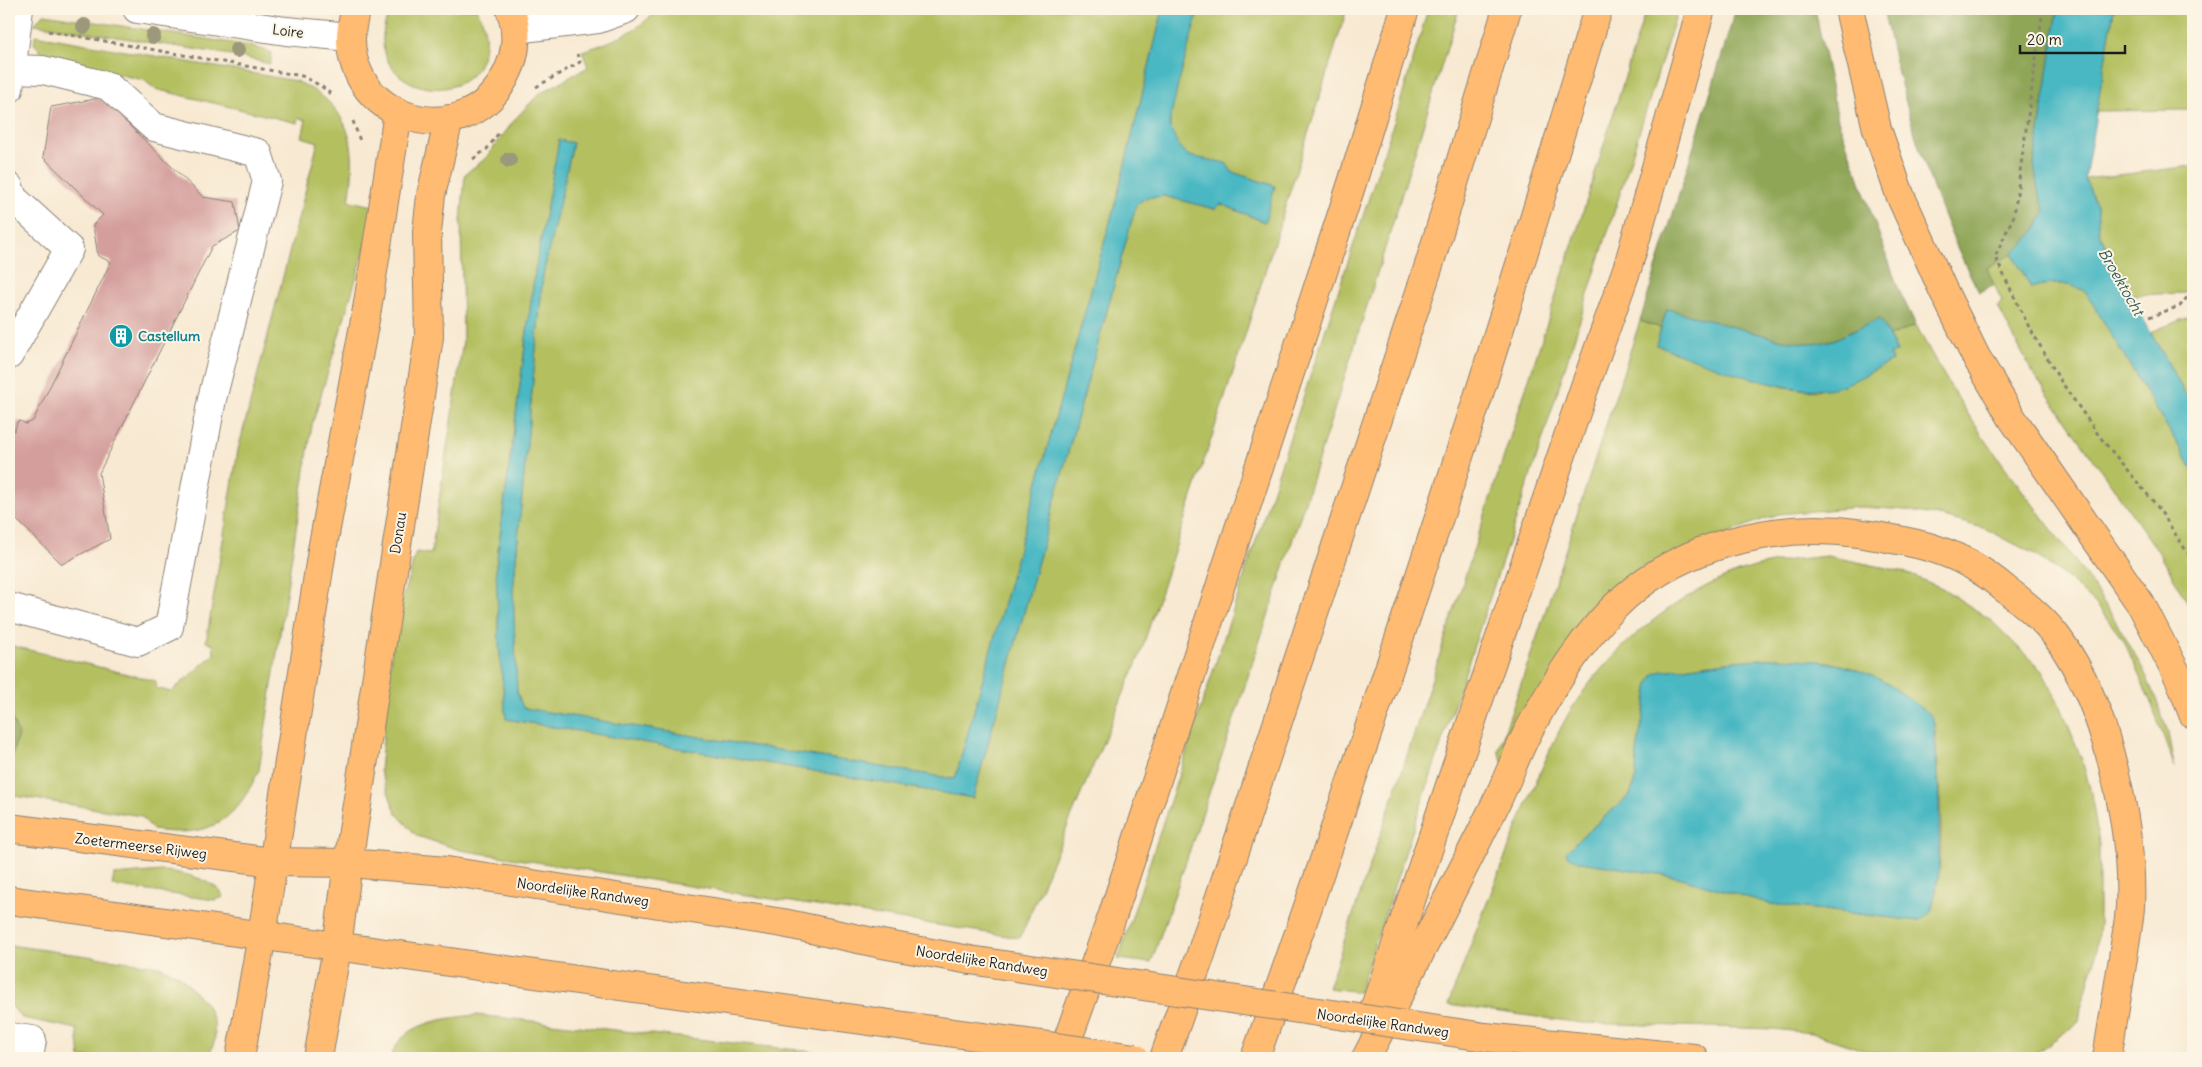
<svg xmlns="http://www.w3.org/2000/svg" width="2202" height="1067" viewBox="0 0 2202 1067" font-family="Delius,sans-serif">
<rect width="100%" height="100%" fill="#fcf5e5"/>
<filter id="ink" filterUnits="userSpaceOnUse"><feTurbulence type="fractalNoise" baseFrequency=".02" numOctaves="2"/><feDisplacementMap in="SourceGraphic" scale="10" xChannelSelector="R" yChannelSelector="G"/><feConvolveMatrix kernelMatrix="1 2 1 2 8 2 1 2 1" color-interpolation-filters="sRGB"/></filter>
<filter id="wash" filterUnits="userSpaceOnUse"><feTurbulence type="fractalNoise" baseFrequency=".0096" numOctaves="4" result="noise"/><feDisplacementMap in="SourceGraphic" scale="20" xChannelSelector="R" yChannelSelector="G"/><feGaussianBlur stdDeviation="1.12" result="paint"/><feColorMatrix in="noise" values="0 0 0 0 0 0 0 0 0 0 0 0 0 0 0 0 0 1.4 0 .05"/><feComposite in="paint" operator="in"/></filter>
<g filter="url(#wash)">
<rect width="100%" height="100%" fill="#f8e9d2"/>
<g fill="#b4c061" stroke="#686e3e" fill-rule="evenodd">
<path d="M391,9H476C484,19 486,33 485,45C476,121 350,90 391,9Z"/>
<path d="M658,9H1163L1117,197L955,779L523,708L517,692L513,591L543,275L573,143L559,140L535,271L496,565L499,644L506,719L973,798L1136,205L1145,198L1164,196L1214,209L1221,204L1264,222L1275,186L1232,172L1226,163C1215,161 1199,160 1188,155C1179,151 1169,134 1170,124C1172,90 1190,42 1199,9H1347L1242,345L1140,655L1020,938L460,850L417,836L396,813L380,771L394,627L416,552L431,554L463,341L461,222L465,174L485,159L516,118L539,94L588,67L582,51C610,43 639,31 658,9Z"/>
<path d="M1428,9H1459C1361,328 1261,648 1151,963L1118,959L1398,110Z"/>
<path d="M1646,9H1678L1541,444L1359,992L1328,988L1404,765L1583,212Z"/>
<path d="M2114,9H2193V110L2096,111Z"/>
<path d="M44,14L252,46L272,53L270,64L238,56L34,24Z"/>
<path d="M35,35L296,81C352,106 358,146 349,201L374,206L372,226L312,425L259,770C235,822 211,838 153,830L141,816L9,795V758L12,757L11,713L9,711V645L156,681V688L171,692L214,654L213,644L206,642L238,450L318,142L302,137L306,120L298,118L297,123L155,89L144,80L50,60L34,44Z"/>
<path d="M2193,166V281L2185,293L2130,295L2099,233L2097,206L2085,179Z"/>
<path d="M2012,253L2031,288C2051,282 2066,282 2085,291L2193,470V612L2160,554L2032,372L1998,307L2002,301L1986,268Z"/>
<path d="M2193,315V408L2151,332Z"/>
<path d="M1640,321L1661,328L1656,345L1784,387L1817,391L1892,360L1889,354L1897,351L1889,336L1916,325C1937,365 1961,405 1987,442C2050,532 2129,617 2165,723C2170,737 2171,753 2175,768L2152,705L2124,641L2095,603L2060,572L2032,553L1986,529L1944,517L1905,510L1861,507L1779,514L1748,525L1645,574L1503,762L1498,751L1539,631Z"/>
<path d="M1828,556L1901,571L1942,588L1991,620L2042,671L2061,707L2082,760L2091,792L2099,842V924L2095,960L2081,1008L2079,1022L2029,1058H1931L1869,1052L1812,1033L1773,1029L1582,1023L1448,1005C1473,939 1498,873 1525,808C1540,773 1556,731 1578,699C1615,645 1679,592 1742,571C1770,561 1798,559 1828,556ZM1777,658L1829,662L1856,669L1935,724C1938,779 1948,859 1931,912L1919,921L1771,904L1678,877L1581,862L1566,852L1579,839L1630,795L1636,777L1637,752L1649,683L1654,674L1662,671L1733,661Z"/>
<path d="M162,871C181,872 215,879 224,897L215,900L112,886L114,875Z"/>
<path d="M9,945L159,966L180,976L206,1004L214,1021L215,1040L208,1058H80L77,1029L22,1018L9,1003Z"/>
<path d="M477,1015L807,1051L844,1058H391C400,1022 446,1018 477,1015Z"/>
</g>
<g fill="#8fa657" stroke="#56613a">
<path d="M1736,9H1815L1838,120L1899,290L1916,325L1889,336L1880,319L1833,340L1815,344L1782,340L1667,309L1661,328L1640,321Z"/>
<path d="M1883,9H2058L2034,164L2038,190L2045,211C2027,247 2021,249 1987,268L1994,285L1979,292C1932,204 1904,106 1883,9Z"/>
<path d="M9,711L18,734L12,757L9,758Z"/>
</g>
<g fill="#4ab8c3" stroke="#336a70">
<path d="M1163,9H1199L1177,89L1169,125L1180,148L1189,156L1226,163L1232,172L1275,186L1265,222L1221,204L1215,209L1164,196L1145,198L1136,205L973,798L506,719L499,644L496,566L535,271L559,140L573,143L543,275L513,591L517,692L523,708L955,779L1117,197Z"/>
<path d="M2058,9H2114L2085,179L2097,206L2099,233L2130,295L2193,408V470L2085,291C2066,282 2051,282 2031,288L2012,253C2030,241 2036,230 2045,211L2038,190L2034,164Z"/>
<path d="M1667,309L1782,340L1815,344L1833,340L1880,319L1897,352L1889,354L1892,361C1875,369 1858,380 1841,386C1796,402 1701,361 1656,345Z"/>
<path d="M1777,658C1813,659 1848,663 1881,680C1898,689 1913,702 1929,713L1933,719L1939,797V873L1931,912L1919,921L1771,904L1678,877L1581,862L1567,856L1566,852L1579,839L1630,795L1636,777L1637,752L1649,683L1654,674L1662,671L1733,661Z"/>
</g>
<g id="blocks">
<path fill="#d49e9d" d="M101,98L203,197L235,202L240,231L212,246L99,473L110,539L62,564L15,518L9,517V433L15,430L17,422L20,421L26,424L33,421L111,262L98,256L93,225L103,215L43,157L51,107Z"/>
</g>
</g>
<g filter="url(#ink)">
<use href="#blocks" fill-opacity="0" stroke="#8a8277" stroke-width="1"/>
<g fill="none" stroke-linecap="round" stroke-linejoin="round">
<g stroke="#8a8277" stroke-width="30">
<g id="minor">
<path d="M137,9L286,31L350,37"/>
<path d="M515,29L598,19L626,9"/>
<path d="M9,89L19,9"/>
<path d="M9,187L13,198L69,249L9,355"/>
<path d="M9,607L138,642L169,627L212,399L267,181L258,153L154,127L108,86L43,70L11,69"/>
<path d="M9,1037L32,1040L29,1058"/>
</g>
</g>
<g stroke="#8a8277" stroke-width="30">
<g id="major">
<path d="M356,9C323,113 465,166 508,71C517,52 518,29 510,9"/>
<path d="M9,828L272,862L348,863L447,871L783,923L882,944L970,960"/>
<path d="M9,900L947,1032"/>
<path d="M262,935L322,550L367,309L398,113"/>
<path d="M337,947L348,863L429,337L427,232L431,195L449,119"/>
<path d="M1485,1037L1694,1058"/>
</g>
</g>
<g stroke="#8a8277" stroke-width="30">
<g id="highway">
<path d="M1849,9L1877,129L1900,195L1943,290L1975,355L2012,418L2142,606L2180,680L2193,714"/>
<path d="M1374,1010L1583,392L1628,266L1701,9"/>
<path d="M240,1058L262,935"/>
<path d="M318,1058L337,947"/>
<path d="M1061,1058L1113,914L1352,183L1405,9"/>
<path d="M1164,1058L1200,957L1429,265L1507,9"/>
<path d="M1255,1058C1378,711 1493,361 1598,9"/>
<path d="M1366,1058C1409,974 1453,890 1495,805C1508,779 1517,751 1531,726C1556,680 1586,632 1625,597C1685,544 1778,522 1857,533C1883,537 1910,541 1935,549C1960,557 1984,571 2004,588C2023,602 2043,618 2057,637C2086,676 2103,724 2114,770C2125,814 2132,862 2130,907C2129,924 2125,941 2123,958C2118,991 2112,1025 2107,1058"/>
</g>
</g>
<g stroke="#8a8277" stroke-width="3" stroke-dasharray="4 4" stroke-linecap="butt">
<path d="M2043,9L2014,215L1995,257L2028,325L2060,380L2100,437L2157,506L2193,561"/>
<path d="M48,31L302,76L321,86L332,95"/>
<path d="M536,87L580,62L577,54"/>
<path d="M353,121L360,141"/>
<path d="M473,159L487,149L498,134"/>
<path d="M2149,317L2180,306L2193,290"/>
</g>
<use href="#minor" stroke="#fff" stroke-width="28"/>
<use href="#major" stroke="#ffbb71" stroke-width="28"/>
<use href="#highway" stroke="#ffbb71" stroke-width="28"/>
<g stroke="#8a8277" stroke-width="30" stroke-linecap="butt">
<g id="major-bridge">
<path d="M970,960L1485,1037"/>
<path d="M947,1032L1135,1058"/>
</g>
</g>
<use href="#major-bridge" stroke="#ffbb71" stroke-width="28"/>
</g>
<g fill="#9c987b">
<circle cx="84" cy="26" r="8"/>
<circle cx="153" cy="36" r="8"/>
<circle cx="237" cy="50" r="8"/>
<circle cx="509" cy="160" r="8"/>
</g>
</g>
<defs>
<g id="building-disc" transform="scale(1.25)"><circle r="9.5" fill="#0f9aa8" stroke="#fcf5e5"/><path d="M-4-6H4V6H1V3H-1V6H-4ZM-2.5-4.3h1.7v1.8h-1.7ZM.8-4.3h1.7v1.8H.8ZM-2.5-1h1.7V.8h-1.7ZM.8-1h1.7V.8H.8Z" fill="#fff"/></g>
</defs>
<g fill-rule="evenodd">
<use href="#building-disc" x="121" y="336"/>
</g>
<g text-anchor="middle" stroke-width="4" stroke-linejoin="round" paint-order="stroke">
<g font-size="14" fill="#1c1c1c" stroke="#fcf5e5">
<text transform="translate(288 31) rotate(7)" y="5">Loire</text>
<text transform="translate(398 533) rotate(-81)" y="5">Donau</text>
<text transform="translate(141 846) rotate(7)" y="5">Zoetermeerse Rijweg</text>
<text transform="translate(583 892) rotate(8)" y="5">Noordelijke Randweg</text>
<text transform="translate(982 961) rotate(9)" y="5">Noordelijke Randweg</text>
<text transform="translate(1383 1023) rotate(8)" y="5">Noordelijke Randweg</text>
</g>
<g font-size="14" font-weight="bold" fill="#0d838f" stroke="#fcf5e5" text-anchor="start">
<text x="138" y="341">Castellum</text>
</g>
<g font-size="15" font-style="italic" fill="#2e5a5f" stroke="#fcf5e5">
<text transform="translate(2121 282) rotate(60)" y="5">Broektocht</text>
</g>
</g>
<rect width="2202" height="1067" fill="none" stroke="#fcf5e5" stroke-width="30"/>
<path d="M2020 45v8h105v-8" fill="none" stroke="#1c1c1c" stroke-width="2.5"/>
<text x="2027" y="45" font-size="15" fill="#1c1c1c" stroke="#fcf5e5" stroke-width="4" paint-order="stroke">20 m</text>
</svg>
